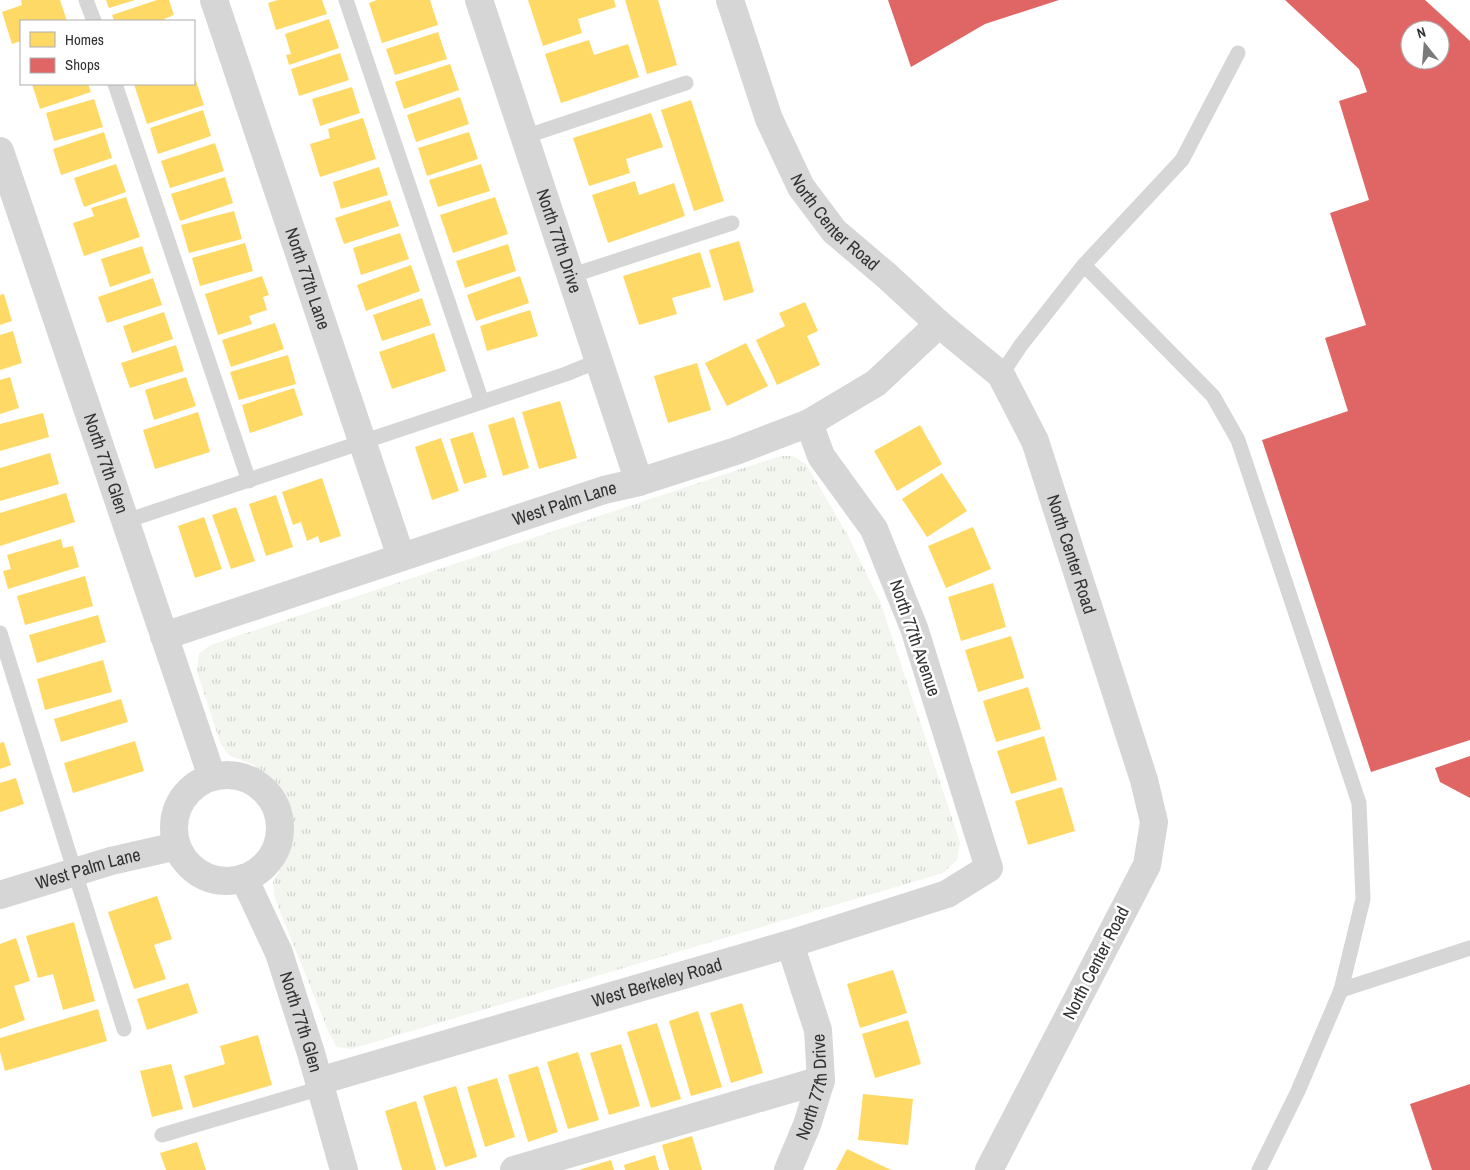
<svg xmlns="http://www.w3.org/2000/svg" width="1470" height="1170" viewBox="0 0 1470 1170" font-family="'Archivo Narrow',sans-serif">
<defs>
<pattern id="park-tufts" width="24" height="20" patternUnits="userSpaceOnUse" patternTransform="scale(1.25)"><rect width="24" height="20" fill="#f2f6ee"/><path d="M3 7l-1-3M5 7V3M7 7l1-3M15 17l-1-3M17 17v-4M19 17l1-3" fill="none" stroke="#d0d3cd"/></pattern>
</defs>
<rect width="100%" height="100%" fill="#fff"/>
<path fill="url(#park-tufts)" d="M780,456H793L806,464L847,534L880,601L960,842L957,860L943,873L351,1049L337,1047L329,1033L275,899L273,882L281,868L287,850L290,828L285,801L271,781L252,764L230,756L221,745L197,672L199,654L210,645Z"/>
<g fill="#ffd966">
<path d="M21,0H60L67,21H21V41L12,44L2,12L22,5Z"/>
<path d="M106,0H135L109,8Z"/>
<path d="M157,0H169L174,15L164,19L165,21H114L112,15Z"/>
<path d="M278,0H322L327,14L276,30L268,3Z"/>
<path d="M377,0H430L438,25L382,43L369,3Z"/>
<path d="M528,0H614L616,7L578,19L582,33L543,46Z"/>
<path d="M625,0H658L677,65L647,74Z"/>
<path d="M329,19L339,48L289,65L286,55L291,54L285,34Z"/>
<path d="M438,32L447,59L395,75L386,49Z"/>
<path d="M589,40L594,55L628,44L639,77L561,103L545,54Z"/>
<path d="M340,53L349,80L299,96L291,69Z"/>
<path d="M450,64L459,90L404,109L395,82Z"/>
<path d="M194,75L204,105L147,124L134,84H194Z"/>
<path d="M32,84H88L91,92L40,109Z"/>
<path d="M352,87L360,113L320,126L312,99Z"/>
<path d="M460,97L469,124L416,142L407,115Z"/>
<path d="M94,99L103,127L54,141L46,113Z"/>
<path d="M691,100L724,201L694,211L661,110Z"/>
<path d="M203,110L211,136L158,154L150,128Z"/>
<path d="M651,113L663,147L626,159L630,173L589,186L573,138Z"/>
<path d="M363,118L376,159L320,177L310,144L330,138L328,129Z"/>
<path d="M104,132L112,158L61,175L53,149Z"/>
<path d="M469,132L478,159L427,176L418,148Z"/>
<path d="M215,143L224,171L170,188L161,161Z"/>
<path d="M116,164L126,192L84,207L74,178Z"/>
<path d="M481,164L490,191L438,207L429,180Z"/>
<path d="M379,167L388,195L341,209L333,182Z"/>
<path d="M225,177L233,203L180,221L171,194Z"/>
<path d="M635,181L639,195L674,183L685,216L608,243L592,195Z"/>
<path d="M126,197L140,237L84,256L73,223L94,216L91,208Z"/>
<path d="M495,197L508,234L453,253L440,215Z"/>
<path d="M390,200L399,226L344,244L335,218Z"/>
<path d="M234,211L242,239L189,253L181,225Z"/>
<path d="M400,233L409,259L361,275L353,248Z"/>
<path d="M739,241L754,292L724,301L709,250Z"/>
<path d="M245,243L253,271L200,286L192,258Z"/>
<path d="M508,244L516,271L465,288L456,261Z"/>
<path d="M142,246L151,273L110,287L101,259Z"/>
<path d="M700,252L711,287L672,298L677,314L639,325L623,276Z"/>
<path d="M411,265L420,291L366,311L357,285Z"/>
<path d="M262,276L269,295L263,297L267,310L249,316L252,324L218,335L205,294Z"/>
<path d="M520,276L529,303L476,321L467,295Z"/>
<path d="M153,278L162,305L107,323L98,297Z"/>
<path d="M4,294L12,321L0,325V295Z"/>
<path d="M422,298L431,325L382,341L373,315Z"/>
<path d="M805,302L818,331L807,336L820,365L777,385L756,340L785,326L779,313Z"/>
<path d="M530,310L538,336L487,351L480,326Z"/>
<path d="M164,312L173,339L132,353L123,326Z"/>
<path d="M275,323L284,349L231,367L222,340Z"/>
<path d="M13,331L22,363L0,370V335Z"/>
<path d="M434,333L446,371L392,389L379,352Z"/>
<path d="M746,343L768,386L727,406L705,363Z"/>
<path d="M176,345L184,371L130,388L121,363Z"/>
<path d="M288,355L296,384L239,400L230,372Z"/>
<path d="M697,363L711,410L668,423L654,376Z"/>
<path d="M10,377L19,408L0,414V380Z"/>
<path d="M186,377L196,406L154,420L145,390Z"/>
<path d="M294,388L303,415L250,433L242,405Z"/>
<path d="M560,401L577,458L539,469L522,412Z"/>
<path d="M198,412L210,452L155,469L143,430Z"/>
<path d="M43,413L49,437L0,451V424Z"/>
<path d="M514,417L529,468L503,476L488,425Z"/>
<path d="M920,425L942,464L897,491L874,451Z"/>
<path d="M473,432L487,477L464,484L450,439Z"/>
<path d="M441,438L459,491L432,500L415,447Z"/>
<path d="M50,453L59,484L0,501V468Z"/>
<path d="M942,473L967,511L927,537L902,499Z"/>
<path d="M322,478L341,536L320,543L318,536L307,541L301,522L293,525L282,492Z"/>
<path d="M66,493L75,522L0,546V513Z"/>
<path d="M276,495L293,547L266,556L249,504Z"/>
<path d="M236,507L255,561L231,569L212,515Z"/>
<path d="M204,517L222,569L195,578L178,526Z"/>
<path d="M973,527L991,569L946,588L928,546Z"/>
<path d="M61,539L63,548L73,546L79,567L8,589L3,571L11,569L7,555Z"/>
<path d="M85,576L93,606L25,625L17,596Z"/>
<path d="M993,583L1006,627L961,641L948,597Z"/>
<path d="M98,615L106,642L37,663L29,635Z"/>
<path d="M1011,636L1024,678L978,692L965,650Z"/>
<path d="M103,660L112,692L45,710L37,679Z"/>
<path d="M1028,687L1041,729L996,742L983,701Z"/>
<path d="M121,699L128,722L61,742L54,719Z"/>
<path d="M1044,736L1057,780L1011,794L997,751Z"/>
<path d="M135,741L144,771L73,793L64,763Z"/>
<path d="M4,742L11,765L0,769V743Z"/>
<path d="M16,778L24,804L0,812V783Z"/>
<path d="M1062,787L1075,831L1028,845L1015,801Z"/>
<path d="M157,896L172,939L154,945L166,979L134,989L108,912Z"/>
<path d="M74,922L95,1001L63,1010L53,974L38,978L26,936Z"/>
<path d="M16,938L30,981L14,986L25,1020L0,1029V944Z"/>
<path d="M893,970L907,1013L860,1028L847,984Z"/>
<path d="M188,983L198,1013L147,1030L137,999Z"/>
<path d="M742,1003L763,1073L731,1083L710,1013Z"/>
<path d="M98,1009L107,1041L5,1071L0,1052V1038Z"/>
<path d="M698,1011L722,1087L691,1096L669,1021Z"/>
<path d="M908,1020L921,1064L875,1078L862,1034Z"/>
<path d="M657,1023L681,1099L651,1108L627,1032Z"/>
<path d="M258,1035L272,1085L193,1108L184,1076L225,1064L220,1046Z"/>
<path d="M621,1044L640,1106L609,1115L590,1053Z"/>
<path d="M578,1052L599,1120L568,1129L547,1062Z"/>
<path d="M171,1064L183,1109L152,1117L140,1071Z"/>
<path d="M538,1066L558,1132L528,1142L508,1075Z"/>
<path d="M497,1078L515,1137L485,1147L467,1087Z"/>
<path d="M456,1086L477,1157L445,1167L423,1096Z"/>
<path d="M863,1094L913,1099L908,1145L858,1140Z"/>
<path d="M416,1101L436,1170H402L385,1111Z"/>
<path d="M692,1136L702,1170H669L662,1145Z"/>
<path d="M197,1142L206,1170H166L160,1153Z"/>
<path d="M847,1149L891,1170H836Z"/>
<path d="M655,1155L659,1170H625L624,1165Z"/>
<path d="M611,1160L614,1170H579Z"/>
</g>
<g fill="#e06666" fill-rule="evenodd">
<path d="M888,0H1059L985,24L911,67Z"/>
<path d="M1285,0H1425L1470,41V740L1371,772L1262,440L1348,411L1325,338L1366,325L1330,213L1369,200L1339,101L1367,92L1359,69ZM1410,30H1440V60H1410Z"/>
<path d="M1470,756V798L1440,782L1435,768Z"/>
<path d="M1470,1084V1170H1432L1410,1104Z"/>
</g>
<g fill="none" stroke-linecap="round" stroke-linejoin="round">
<g stroke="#d6d6d6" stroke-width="15">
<path d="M86,0L94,21"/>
<path d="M346,0L482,402"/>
<path d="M115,84L249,481"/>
<path d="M524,137L686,83"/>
<path d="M1084,265L1213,396L1238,440L1359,803L1363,899L1341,990L1298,1091L1259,1170"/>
<path d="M570,276L732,223"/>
<path d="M1001,375L1021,345L1084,265L1182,160L1238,53"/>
<path d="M126,521L566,374L598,361"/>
<path d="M0,633L124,1029"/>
<path d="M1341,990L1470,948"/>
<path d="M162,1135L321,1088"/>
</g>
<g stroke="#d6d6d6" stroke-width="28">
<path id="s1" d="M214,0L401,557"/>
<path id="s2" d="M479,0L639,482"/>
<path id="s3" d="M730,0L769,119L801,187L834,231L887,276L939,324L1001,375L1035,441L1144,780L1154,822L1147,865L989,1170"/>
<path id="s4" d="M0,151L212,777"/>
<path id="s5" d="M164,636L604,490L639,482L736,451L809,423L876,383L939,324"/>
<circle cx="227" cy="828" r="53"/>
<path id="s6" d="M244,878L279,953L311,1053L344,1170"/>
<path id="s7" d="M0,895L111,861L177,846"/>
<path id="s8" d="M319,1081L790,944L947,894L989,868L914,628L874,529L821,456L809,423"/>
<path d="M514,1170L821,1080"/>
<path id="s9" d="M788,1170L807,1125L821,1080L818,1030L790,944"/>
</g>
</g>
<g text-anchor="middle" stroke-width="5" stroke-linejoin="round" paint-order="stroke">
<g font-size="18" fill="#323232" stroke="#fff">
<text dy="6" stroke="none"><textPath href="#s3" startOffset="249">North Center Road</textPath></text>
<text dy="6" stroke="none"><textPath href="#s2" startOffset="254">North 77th Drive</textPath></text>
<text dy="6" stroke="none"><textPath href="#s1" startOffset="294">North 77th Lane</textPath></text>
<text dy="6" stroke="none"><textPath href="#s4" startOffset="330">North 77th Glen</textPath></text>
<text dy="6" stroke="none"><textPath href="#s5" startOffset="422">West Palm Lane</textPath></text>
<text dy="6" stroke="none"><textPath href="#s3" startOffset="669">North Center Road</textPath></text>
<text transform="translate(915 638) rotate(71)" y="6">North 77th Avenue</text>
<text dy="6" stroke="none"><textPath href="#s7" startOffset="92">West Palm Lane</textPath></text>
<text transform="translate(1096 963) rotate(-63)" y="6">North Center Road</text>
<text dy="6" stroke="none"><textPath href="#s8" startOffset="352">West Berkeley Road</textPath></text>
<text dy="6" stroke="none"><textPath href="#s6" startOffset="155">North 77th Glen</textPath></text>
<text dy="6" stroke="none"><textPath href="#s9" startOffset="88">North 77th Drive</textPath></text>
</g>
</g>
<rect x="20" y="20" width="175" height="65" fill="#ffffff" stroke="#adadad"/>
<rect x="30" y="32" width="25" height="15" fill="#ffd966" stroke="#adadad"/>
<text x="65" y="45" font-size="15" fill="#323232">Homes</text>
<rect x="30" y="58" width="25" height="15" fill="#e06666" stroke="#adadad"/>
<text x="65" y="70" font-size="15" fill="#323232">Shops</text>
<g transform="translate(1425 45) rotate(343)"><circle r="24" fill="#ffffff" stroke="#adadad"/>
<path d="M0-4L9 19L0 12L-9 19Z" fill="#7a7a7a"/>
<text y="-8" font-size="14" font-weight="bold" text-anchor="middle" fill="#323232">N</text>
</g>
</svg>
